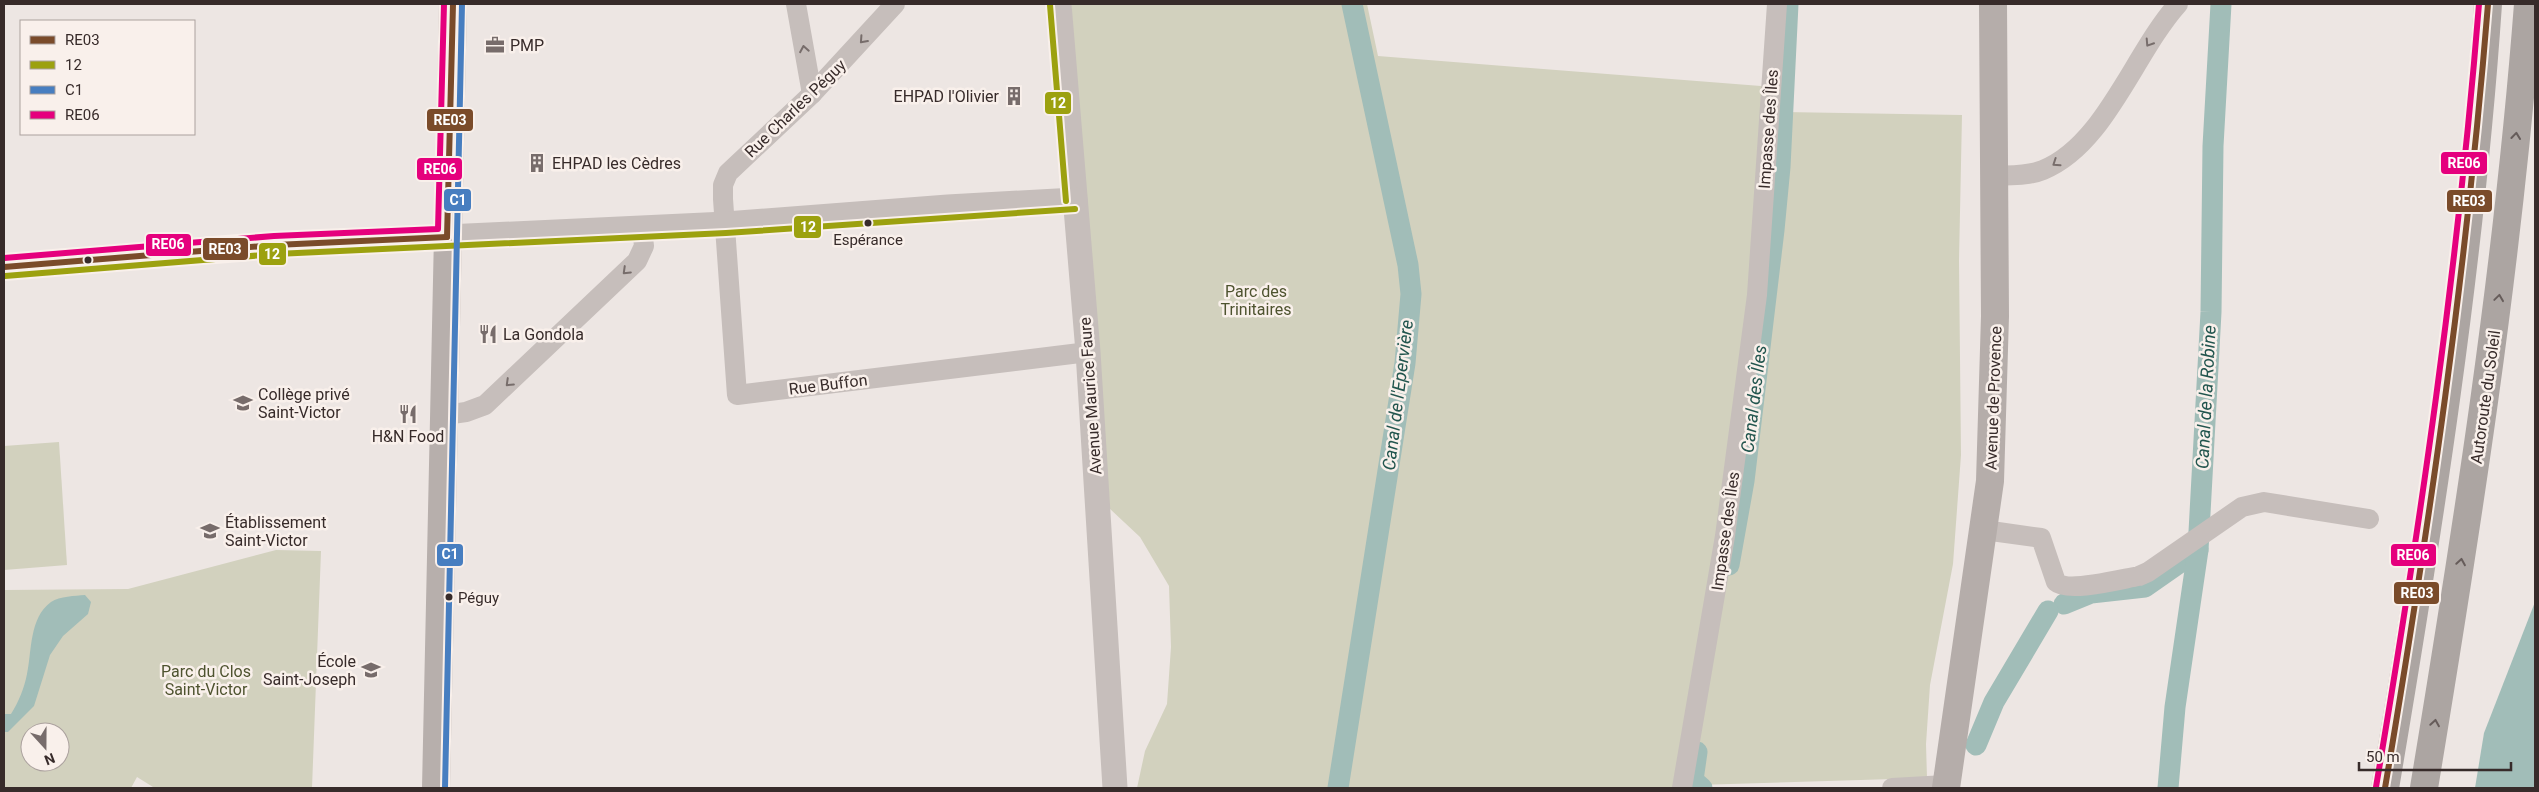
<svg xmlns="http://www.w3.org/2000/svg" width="2539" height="792" viewBox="0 0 2539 792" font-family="Roboto,sans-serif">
<rect width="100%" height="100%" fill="#ede6e3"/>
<g fill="#d2d1be" fill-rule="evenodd">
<path d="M1071,4H1367L1378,56L1785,88L1784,112L1962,115L1959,261L1961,455L1953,564L1930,685L1926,744L1927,778L1697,785L1696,788H1137L1145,751L1167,704L1171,647L1169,586L1140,537L1109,508Z"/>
<path d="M59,442L67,565L4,570V446Z"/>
<path d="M276,550L321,551L312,788H159L153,787L137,777L131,788H4V590L128,589ZM30,732H60V762H30Z"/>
</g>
<g fill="#a1bdb8">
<path d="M85,595L91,602L88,614L63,636L50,655L34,706L8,732H4V714H11C19,701 24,689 27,674C32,651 29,618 51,602C60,596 75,596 85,595Z"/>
<path d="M2535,602V788H2475L2484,733Z"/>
</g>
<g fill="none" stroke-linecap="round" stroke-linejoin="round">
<g stroke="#a1bdb8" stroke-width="21">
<path d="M1729,565L1744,481L1774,230L1780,167L1788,4"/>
<path d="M2064,604L2091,593L2145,587L2198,550"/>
<path d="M1976,745L1994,702L2048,611"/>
<path d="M1697,752L1693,780L1702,788"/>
<path d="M1338,788L1405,363L1411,294L1408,265L1352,4"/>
<path d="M2168,788L2175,707L2198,550L2211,312L2213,146L2221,4"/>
</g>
<g stroke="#c6bebb" stroke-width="20">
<path d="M796,4L812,94"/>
<path d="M895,4L812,94L728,173L723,185V199L737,395L1088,352"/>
<path d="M1994,176C2009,175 2029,176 2043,170C2105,145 2134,53 2178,4"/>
<path d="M445,415L466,412L485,405L637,261L644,246L642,228"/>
<path d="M1984,530L2041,538L2056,582C2068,593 2121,579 2139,576L2148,572L2242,507L2264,502L2369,519"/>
<path d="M1682,788L1725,536L1757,295L1777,4"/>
<path d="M1892,788L1946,785"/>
</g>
<g stroke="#c6bebb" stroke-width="25">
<path d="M1059,4L1088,352L1115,788"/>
<path d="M4,267L275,245L726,224L948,207L1075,200"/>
</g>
<path stroke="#b7afac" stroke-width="28" d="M436,788L453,4"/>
<path stroke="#b5adaa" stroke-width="28" d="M1946,788L1990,481L1995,316L1993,4"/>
<g stroke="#aca5a2" stroke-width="28">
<path d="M2385,788C2429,528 2470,267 2488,4"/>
<path d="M2424,788C2467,528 2508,267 2528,4"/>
</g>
<g stroke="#f9f0eb" stroke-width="10">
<g id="bus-1">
<path d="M447,237L453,4"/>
<path d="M4,267L275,245L447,237"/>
<path d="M2385,788C2429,528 2467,267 2488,4"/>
</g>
</g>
<g stroke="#f9f0eb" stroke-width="10">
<g id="bus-2">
<path d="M1050,5L1066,201"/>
<path d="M5,276L276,254L726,233L1075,209"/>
</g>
</g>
<g stroke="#f9f0eb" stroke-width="10">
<path id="bus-3" d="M445,788L462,4"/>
</g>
<g stroke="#f9f0eb" stroke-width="10">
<g id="bus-4">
<path d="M4,258L274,236L438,229L444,4"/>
<path d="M2376,787C2420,527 2458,267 2479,4"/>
</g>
</g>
<use href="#bus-1" stroke="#7a4b2a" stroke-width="6"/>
<use href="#bus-2" stroke="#9ca10f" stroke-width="6"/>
<use href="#bus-3" stroke="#477ec0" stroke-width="6"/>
<use href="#bus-4" stroke="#e5007d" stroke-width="6"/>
</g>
<defs><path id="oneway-chevron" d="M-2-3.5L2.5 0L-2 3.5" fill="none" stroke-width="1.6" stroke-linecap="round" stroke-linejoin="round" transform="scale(1.25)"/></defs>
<g stroke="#776d6b">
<use href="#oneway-chevron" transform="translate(863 40) rotate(132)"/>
<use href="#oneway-chevron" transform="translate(2149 43) rotate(123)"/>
<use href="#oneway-chevron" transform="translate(804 49) rotate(-100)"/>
<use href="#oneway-chevron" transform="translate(2056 163) rotate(146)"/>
<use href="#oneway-chevron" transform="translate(626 271) rotate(136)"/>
<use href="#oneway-chevron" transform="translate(509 383) rotate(136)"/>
</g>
<g stroke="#665c5a">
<use href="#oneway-chevron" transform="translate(2516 136) rotate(-84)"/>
<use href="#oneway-chevron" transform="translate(2499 298) rotate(-82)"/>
<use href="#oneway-chevron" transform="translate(2461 562) rotate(-81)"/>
<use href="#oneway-chevron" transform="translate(2435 723) rotate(-81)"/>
</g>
<defs>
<g id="office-bare" transform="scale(1.5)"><path d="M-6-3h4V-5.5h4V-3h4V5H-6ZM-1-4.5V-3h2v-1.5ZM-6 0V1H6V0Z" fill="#776c6b" stroke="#f9f0eb" stroke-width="2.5" paint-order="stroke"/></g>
<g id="building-bare" transform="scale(1.5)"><path d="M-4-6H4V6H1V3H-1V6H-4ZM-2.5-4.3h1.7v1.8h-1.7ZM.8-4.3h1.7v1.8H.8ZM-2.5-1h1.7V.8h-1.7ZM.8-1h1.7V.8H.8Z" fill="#776c6b" stroke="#f9f0eb" stroke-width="2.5" paint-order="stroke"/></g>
<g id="restaurant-bare" transform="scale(1.5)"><path d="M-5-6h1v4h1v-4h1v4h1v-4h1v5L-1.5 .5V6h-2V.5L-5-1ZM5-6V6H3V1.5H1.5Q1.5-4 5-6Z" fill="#776c6b" stroke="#f9f0eb" stroke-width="2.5" paint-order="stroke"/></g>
<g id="school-bare" transform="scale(1.5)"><path d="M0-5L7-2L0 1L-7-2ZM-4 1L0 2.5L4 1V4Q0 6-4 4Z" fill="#776c6b" stroke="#f9f0eb" stroke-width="2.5" paint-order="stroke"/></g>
</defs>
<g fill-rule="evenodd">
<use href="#office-bare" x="495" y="45"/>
<use href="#building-bare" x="1014" y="96"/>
<use href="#building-bare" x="537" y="163"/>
<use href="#restaurant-bare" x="488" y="334"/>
<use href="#school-bare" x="243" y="403"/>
<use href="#restaurant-bare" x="408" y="414"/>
<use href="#school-bare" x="210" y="531"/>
<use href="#school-bare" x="371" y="670"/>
</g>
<g fill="#372b2a" stroke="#f9f0eb" stroke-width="2">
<circle cx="868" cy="223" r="4.5"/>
<circle cx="88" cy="260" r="4.5"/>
<circle cx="449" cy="597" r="4.5"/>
</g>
<g text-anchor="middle" stroke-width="5" stroke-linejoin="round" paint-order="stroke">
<g font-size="15" fill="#372b2a" stroke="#f9f0eb">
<text x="868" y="245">Espérance</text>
<text x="458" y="603" text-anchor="start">Péguy</text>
</g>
<g font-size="16" fill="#372b2a" stroke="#f9f0eb" text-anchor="start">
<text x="510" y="51">PMP</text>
<text x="999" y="102" text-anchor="end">EHPAD l'Olivier</text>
<text x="552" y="169">EHPAD les Cèdres</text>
<text x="503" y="340">La Gondola</text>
<text x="258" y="400">Collège privé<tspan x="258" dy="18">Saint-Victor</tspan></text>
<text x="408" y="442" text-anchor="middle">H&amp;N Food</text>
<text x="225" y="528">Établissement<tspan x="225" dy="18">Saint-Victor</tspan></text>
<text x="356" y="667" text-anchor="end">École<tspan x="356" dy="18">Saint-Joseph</tspan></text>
</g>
<g font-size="16" fill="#372b2a" stroke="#f9f0eb">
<text transform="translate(795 108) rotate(-44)" y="6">Rue Charles Péguy</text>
<text transform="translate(1768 129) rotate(-86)" y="6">Impasse des Îles</text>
<text transform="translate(828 384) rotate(-7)" y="6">Rue Buffon</text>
<text transform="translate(1090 396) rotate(-94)" y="6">Avenue Maurice Faure</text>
<text transform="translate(2485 397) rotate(-82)" y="6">Autoroute du Soleil</text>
<text transform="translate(1993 398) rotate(-88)" y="6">Avenue de Provence</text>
<text transform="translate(1725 531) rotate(-82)" y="6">Impasse des Îles</text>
</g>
<g font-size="16" fill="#4e532f" stroke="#f9f0eb">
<text x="1256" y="297">Parc des<tspan x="1256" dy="18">Trinitaires</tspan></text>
<text x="206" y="677">Parc du Clos<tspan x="206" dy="18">Saint-Victor</tspan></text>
</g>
<g font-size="18" font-style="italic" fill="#22554e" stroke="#f9f0eb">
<text transform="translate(1398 395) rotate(-83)" y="6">Canal de l'Epervière</text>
<text transform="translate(2206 397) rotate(-87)" y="6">Canal de la Robine</text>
<text transform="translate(1754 399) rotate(-83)" y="6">Canal des Îles</text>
</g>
</g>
<g stroke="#f9f0eb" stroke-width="2">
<rect x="1044" y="91" width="28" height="24" rx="5" fill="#9ca10f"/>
<rect x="426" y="108" width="48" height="24" rx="5" fill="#7a4b2a"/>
<rect x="2440" y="151" width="48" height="24" rx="5" fill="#e5007d"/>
<rect x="416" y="157" width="47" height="24" rx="5" fill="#e5007d"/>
<rect x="443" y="188" width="29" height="24" rx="5" fill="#477ec0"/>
<rect x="2446" y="189" width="47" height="24" rx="5" fill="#7a4b2a"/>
<rect x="793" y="215" width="29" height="24" rx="5" fill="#9ca10f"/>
<rect x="145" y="233" width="47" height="24" rx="5" fill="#e5007d"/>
<rect x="202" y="237" width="47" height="24" rx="5" fill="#7a4b2a"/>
<rect x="258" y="242" width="29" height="24" rx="5" fill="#9ca10f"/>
<rect x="436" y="543" width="28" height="24" rx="5" fill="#477ec0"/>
<rect x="2390" y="543" width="47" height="24" rx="5" fill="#e5007d"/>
<rect x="2393" y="581" width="47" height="24" rx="5" fill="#7a4b2a"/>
</g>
<g font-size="14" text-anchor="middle" font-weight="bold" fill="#fff">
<text x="1058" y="108">12</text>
<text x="450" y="125">RE03</text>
<text x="2464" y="168">RE06</text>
<text x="440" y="174">RE06</text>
<text x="458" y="205">C1</text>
<text x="2469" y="206">RE03</text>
<text x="808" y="232">12</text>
<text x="168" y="249">RE06</text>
<text x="225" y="254">RE03</text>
<text x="272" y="259">12</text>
<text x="450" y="559">C1</text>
<text x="2413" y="560">RE06</text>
<text x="2417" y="598">RE03</text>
</g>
<rect width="2539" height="792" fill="none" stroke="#372b2a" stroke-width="10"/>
<rect x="20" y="20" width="175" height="115" fill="#f9f0eb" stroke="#aba19e"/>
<rect x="30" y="36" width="25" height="8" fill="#7a4b2a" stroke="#aba19e"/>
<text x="65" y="45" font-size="15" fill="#372b2a">RE03</text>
<rect x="30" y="61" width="25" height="8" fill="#9ca10f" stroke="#aba19e"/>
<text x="65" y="70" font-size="15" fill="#372b2a">12</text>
<rect x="30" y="86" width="25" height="8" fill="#477ec0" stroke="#aba19e"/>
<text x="65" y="95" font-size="15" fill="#372b2a">C1</text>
<rect x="30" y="111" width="25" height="8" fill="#e5007d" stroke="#aba19e"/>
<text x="65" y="120" font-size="15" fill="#372b2a">RE06</text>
<g transform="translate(45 747) rotate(159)"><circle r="24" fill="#f9f0eb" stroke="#aba19e"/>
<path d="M0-4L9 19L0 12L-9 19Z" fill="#776c6b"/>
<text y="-8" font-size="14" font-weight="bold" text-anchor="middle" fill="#372b2a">N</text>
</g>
<path d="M2359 762v8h152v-8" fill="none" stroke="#372b2a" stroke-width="2.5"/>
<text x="2366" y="762" font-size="15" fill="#372b2a" stroke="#f9f0eb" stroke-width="4" paint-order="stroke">50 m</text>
</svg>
